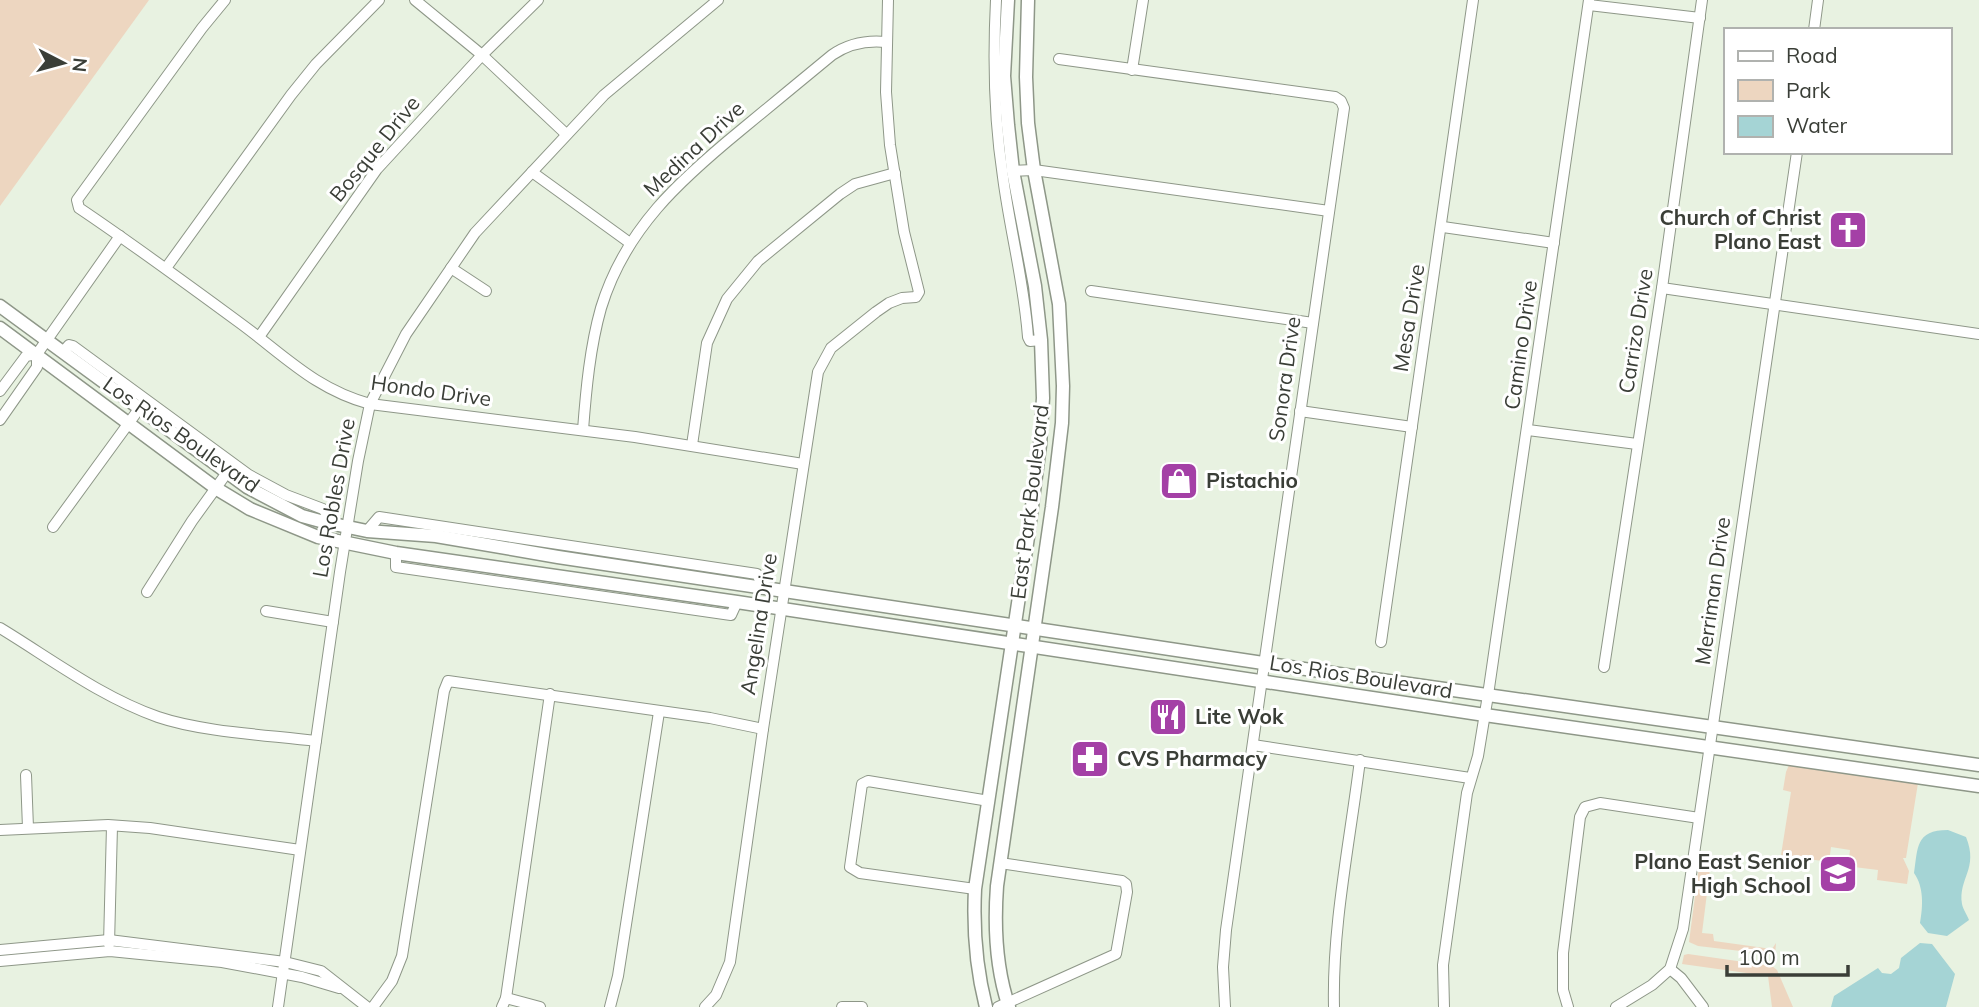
<svg xmlns="http://www.w3.org/2000/svg" width="1979" height="1007" viewBox="0 0 1979 1007" font-family="Mulish,sans-serif">
<rect width="100%" height="100%" fill="#e8f2e1"/>
<g fill="#edd6c0">
<path d="M0,0H149L0,206Z"/>
<path d="M1789,765L1918,783L1906,858H1903L1909,871L1907,884L1877,880L1878,870L1854,867L1852,876L1847,875L1850,850L1831,847L1829,862L1781,855L1791,792L1783,790L1786,772Z"/>
<path d="M1706,861H1711L1702,933L1713,934L1714,941L1772,949L1776,943L1775,955L1698,946L1689,942L1699,866Z"/>
<path d="M1688,954L1772,966L1777,970L1793,1007H1772L1768,976L1682,964L1684,955Z"/>
</g>
<g fill="#a5d4d5">
<path d="M1948,830L1966,837C1979,869 1958,878 1962,904C1963,909 1967,915 1969,920L1947,936L1928,933L1920,923C1923,906 1924,887 1914,873C1918,848 1915,830 1948,830Z"/>
<path d="M1920,943L1932,944L1955,974L1946,1007H1831L1834,996L1878,968L1882,973L1891,974L1899,968L1901,958Z"/>
</g>
<g fill="none" stroke-linecap="round" stroke-linejoin="round">
<g stroke="#8e9788" stroke-width="12">
<g id="minor">
<path d="M225,0L202,28L77,200L79,208C134,245 187,284 240,323C285,356 315,389 370,404L635,437L803,464"/>
<path d="M415,0L482,55L566,134"/>
<path d="M996,0C993,59 994,118 1003,177C1010,231 1024,282 1028,337L1030,341L1041,340"/>
<path d="M1589,5L1700,18"/>
<path d="M1814,30L1818,0"/>
<path d="M1059,59L1335,97L1341,101L1344,108L1226,930L1223,967L1225,1007"/>
<path d="M1132,70L1143,0"/>
<path d="M1013,171L1034,170L1329,211"/>
<path d="M532,172L630,243"/>
<path d="M1443,227L1554,243"/>
<path d="M166,268L291,95L316,64L379,0"/>
<path d="M451,268L486,291"/>
<path d="M1662,288L1979,334"/>
<path d="M1091,291L1313,323"/>
<path d="M259,337L377,169L482,55L538,0"/>
<path d="M63,352L69,345L73,346L249,475L286,495L323,509L326,513L324,522"/>
<path d="M0,391L26,356L37,354"/>
<path d="M1300,411L1412,427"/>
<path d="M0,420L37,367V354L120,236"/>
<path d="M583,430C586,390 590,347 601,308C625,229 680,180 741,130C771,105 802,80 832,55C848,44 866,40 886,42"/>
<path d="M1528,430L1637,444"/>
<path d="M692,445L707,343L727,299L758,261L840,194L855,184L895,173"/>
<path d="M53,527L139,409"/>
<path d="M367,531L379,517L757,574L763,587"/>
<path d="M396,553V567L724,614L731,615L737,602"/>
<path d="M147,592L192,521L226,474"/>
<path d="M266,611L333,622"/>
<path d="M0,628C51,659 101,697 158,717C202,732 268,735 316,741"/>
<path d="M1381,642L1473,0"/>
<path d="M1604,667L1662,288L1702,0"/>
<path d="M1253,745L1470,778"/>
<path d="M26,775L28,828"/>
<path d="M0,830L108,825L150,828L300,850"/>
<path d="M975,889L860,873L850,867L862,784L868,781L989,801"/>
<path d="M109,944L112,826"/>
<path d="M0,950L109,940L285,962L321,971L367,1007"/>
<path d="M0,961L110,951L140,954L222,962L302,977L339,988"/>
<path d="M1670,969L1681,978L1703,1007"/>
<path d="M506,998L540,1007"/>
<path d="M278,1007L340,572L358,461L370,404L406,334L475,233L604,95L718,0"/>
<path d="M373,1007L392,981L402,956L444,691L448,681L710,718L763,729"/>
<path d="M502,1007L506,998L550,694"/>
<path d="M610,1007L618,976L659,712"/>
<path d="M705,1007L716,995L730,962L763,729L818,372L831,348L876,312L889,303L902,298L916,297L919,292L904,232L890,145L886,92L888,0"/>
<path d="M842,1007H862"/>
<path d="M998,1007L1116,954L1127,892L1126,884L1122,881L1000,863"/>
<path d="M1334,1007C1332,926 1350,841 1360,760"/>
<path d="M1444,1007L1443,965L1467,793L1478,756L1488,695L1589,0"/>
<path d="M1568,1007L1563,990V953L1580,817L1585,807L1600,803L1699,818"/>
<path d="M1616,1007L1652,985L1670,969L1683,929L1797,152"/>
</g>
</g>
<g stroke="#8e9788" stroke-width="15">
<g id="major">
<path d="M0,306L247,487L302,516L324,522L367,531L436,536L558,557L1263,663L1979,765"/>
<path d="M0,328L217,489L250,509L318,537L396,553L737,602L1485,715L1979,786"/>
<path d="M986,1007C976,968 973,930 975,889L1028,537L1040,445L1043,398L1041,340L1035,286L1013,171L1008,125L1004,76L1008,0"/>
<path d="M1009,1007C996,969 994,927 997,886L1052,507L1062,423L1063,386L1059,304L1034,170L1028,123L1026,77L1028,0"/>
</g>
</g>
<use href="#minor" stroke="#fff" stroke-width="10"/>
<use href="#major" stroke="#fff" stroke-width="12"/>
</g>
<defs>
<g id="church-square" transform="scale(2.0125)"><rect x="-9" y="-9" width="18" height="18" rx="4" fill="#a440a6" stroke="#fff"/><path d="M-1.2-6h2.4v3.5h3.3v2.4h-3.3V6h-2.4V-.1h-3.3v-2.4h3.3Z" fill="#fff"/></g>
<g id="shop-square" transform="scale(2.0125)"><rect x="-9" y="-9" width="18" height="18" rx="4" fill="#a440a6" stroke="#fff"/><path d="M-5-2.5h2.3a2.7 3.5 0 0 1 5.4 0H5L5.5 6h-11ZM-1.5-2.5h3a1.5 2.3 0 0 0-3 0Z" fill="#fff"/></g>
<g id="restaurant-square" transform="scale(2.0125)"><rect x="-9" y="-9" width="18" height="18" rx="4" fill="#a440a6" stroke="#fff"/><path d="M-5-6h1v4h1v-4h1v4h1v-4h1v5L-1.5 .5V6h-2V.5L-5-1ZM5-6V6H3V1.5H1.5Q1.5-4 5-6Z" fill="#fff"/></g>
<g id="pharmacy-square" transform="scale(2.0125)"><rect x="-9" y="-9" width="18" height="18" rx="4" fill="#a440a6" stroke="#fff"/><path d="M-2-6h4v4h4v4h-4v4h-4v-4h-4v-4h4Z" fill="#fff"/></g>
<g id="school-square" transform="scale(2.0125)"><rect x="-9" y="-9" width="18" height="18" rx="4" fill="#a440a6" stroke="#fff"/><path d="M0-5L7-2L0 1L-7-2ZM-4 1L0 2.5L4 1V4Q0 6-4 4Z" fill="#fff"/></g>
</defs>
<g fill-rule="evenodd">
<use href="#church-square" x="1848" y="230"/>
<use href="#shop-square" x="1179" y="481"/>
<use href="#restaurant-square" x="1168" y="717"/>
<use href="#pharmacy-square" x="1090" y="759"/>
<use href="#school-square" x="1838" y="874"/>
</g>
<g text-anchor="middle" stroke-width="6" stroke-linejoin="round" paint-order="stroke">
<g font-size="21" fill="#3a3e37" stroke="#fff">
<text transform="translate(375 149) rotate(-51)" y="7">Bosque Drive</text>
<text transform="translate(694 149) rotate(-43)" y="7">Medina Drive</text>
<text transform="translate(1409 318) rotate(-81)" y="7">Mesa Drive</text>
<text transform="translate(1636 331) rotate(-81)" y="7">Carrizo Drive</text>
<text transform="translate(1521 345) rotate(-82)" y="7">Camino Drive</text>
<text transform="translate(1285 379) rotate(-82)" y="7">Sonora Drive</text>
<text transform="translate(431 391) rotate(8)" y="7">Hondo Drive</text>
<text transform="translate(181 435) rotate(35)" y="7">Los Rios Boulevard</text>
<text transform="translate(334 498) rotate(-80)" y="7">Los Robles Drive</text>
<text transform="translate(1030 502) rotate(-83)" y="7">East Park Boulevard</text>
<text transform="translate(1713 591) rotate(-82)" y="7">Merriman Drive</text>
<text transform="translate(759 624) rotate(-81)" y="7">Angelina Drive</text>
<text transform="translate(1361 677) rotate(9)" y="7">Los Rios Boulevard</text>
</g>
<g font-size="21" font-weight="bold" fill="#3a3e37" stroke="#fff" text-anchor="start">
<text x="1821" y="225" text-anchor="end">Church of Christ<tspan x="1821" dy="24">Plano East</tspan></text>
<text x="1206" y="488">Pistachio</text>
<text x="1195" y="724">Lite Wok</text>
<text x="1117" y="766">CVS Pharmacy</text>
<text x="1811" y="869" text-anchor="end">Plano East Senior<tspan x="1811" dy="24">High School</tspan></text>
</g>
</g>
<rect x="1724" y="28" width="228" height="126" fill="#ffffff" stroke="#b0b2af" stroke-width="2"/>
<rect x="1738" y="51" width="35" height="10" fill="#ffffff" stroke="#b0b2af" stroke-width="2"/>
<text x="1786" y="63" font-size="21" fill="#3a3e37">Road</text>
<rect x="1738" y="80" width="35" height="21" fill="#edd6c0" stroke="#b0b2af" stroke-width="2"/>
<text x="1786" y="98" font-size="21" fill="#3a3e37">Park</text>
<rect x="1738" y="116" width="35" height="21" fill="#a5d4d5" stroke="#b0b2af" stroke-width="2"/>
<text x="1786" y="133" font-size="21" fill="#3a3e37">Water</text>
<g transform="translate(63 63) rotate(96)" stroke="#ffffff" stroke-width="5" paint-order="stroke">
<path d="M0-5L12 26L0 18L-12 26Z" fill="#3a3e37"/>
<text y="-10" font-size="19" font-weight="bold" text-anchor="middle" fill="#3a3e37">N</text>
</g>
<path d="M1727 965v10h121v-10" fill="none" stroke="#3a3e37" stroke-width="3.5"/>
<text x="1738" y="965" font-size="21" fill="#3a3e37" stroke="#ffffff" stroke-width="5" paint-order="stroke">100 m</text>
</svg>
